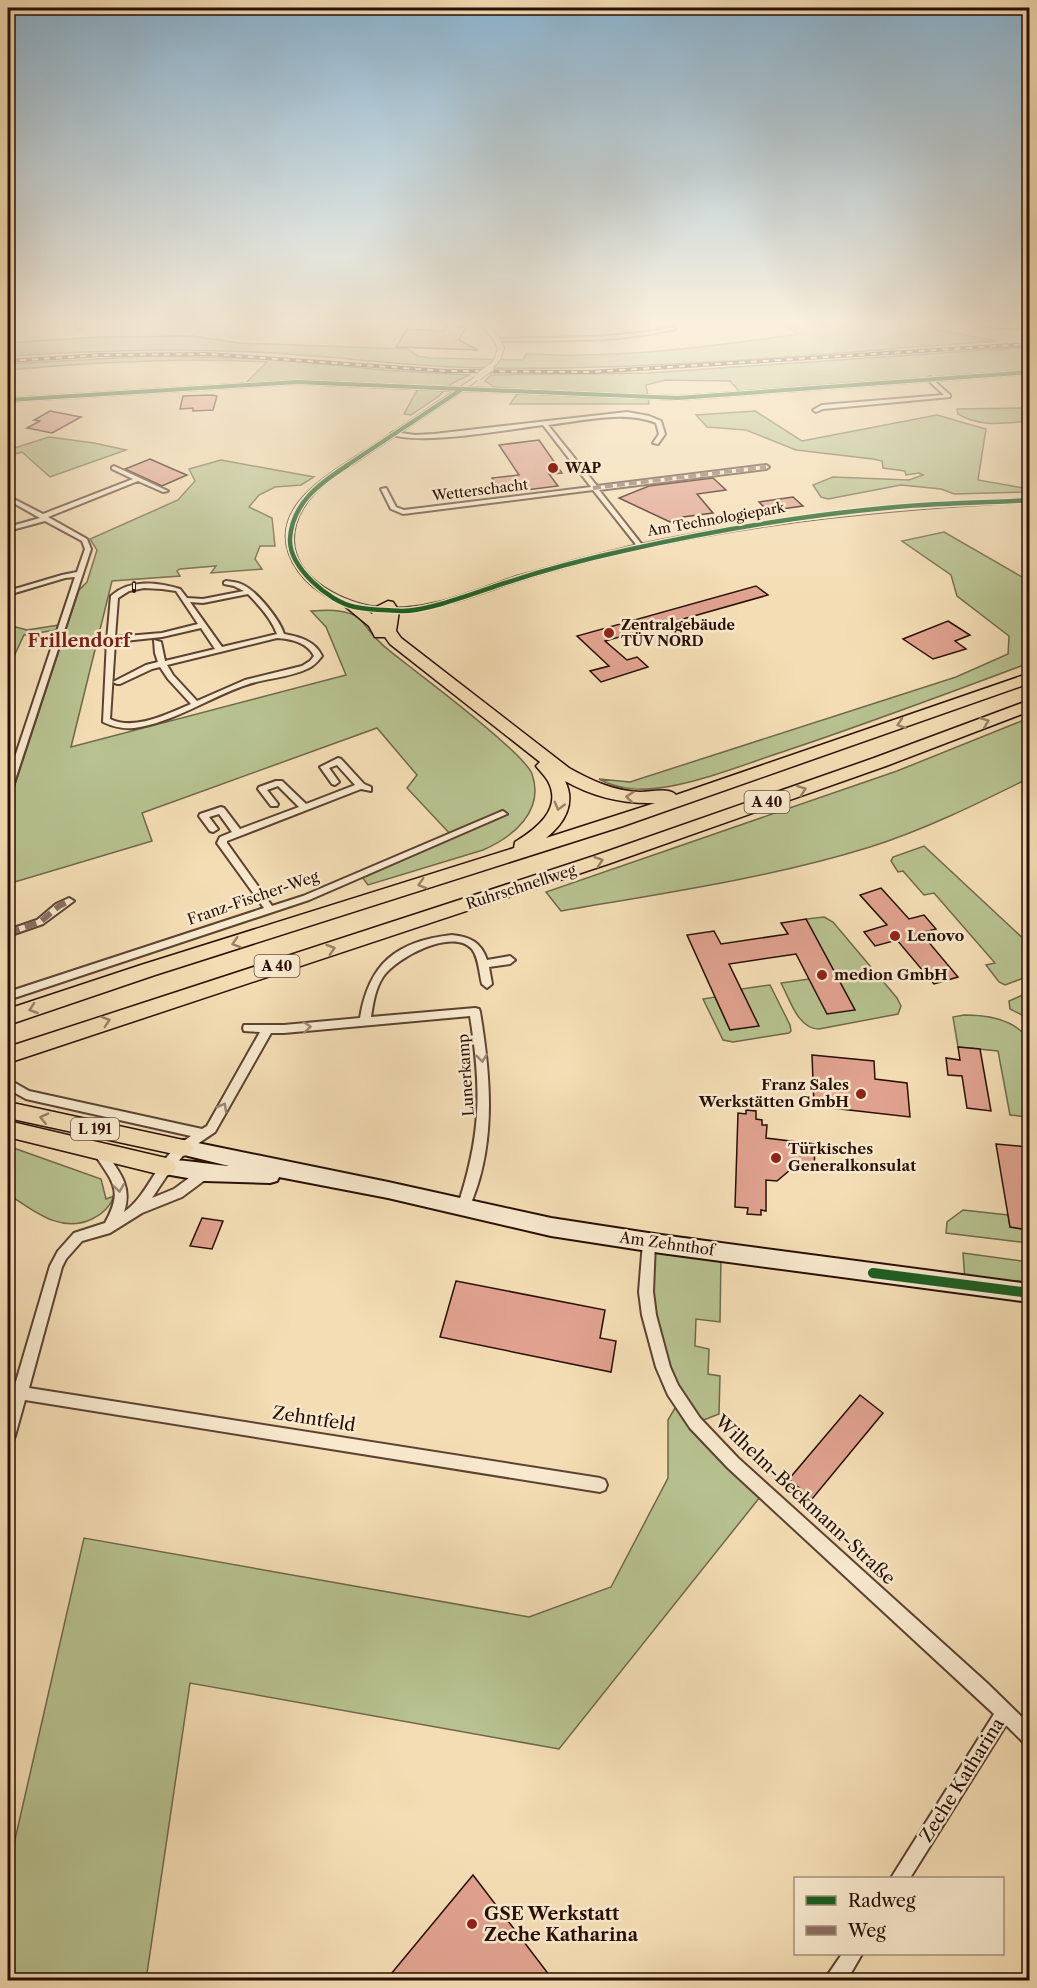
<svg xmlns="http://www.w3.org/2000/svg" width="1037" height="1988" viewBox="0 0 1037 1988" font-family="'Libre Caslon Text',serif">
<rect width="100%" height="100%" fill="#f4ddb4"/>
<filter id="stains"><feTurbulence type="fractalNoise" baseFrequency=".00333" numOctaves="4"/><feColorMatrix values="0 0 0 0 .2 0 0 0 0 .09 0 0 0 0 .02 0 0 0 .5 -.17"/></filter>
<radialGradient id="worn" r=".72"><stop offset=".6" stop-color="#630" stop-opacity="0"/><stop offset="1" stop-color="#630" stop-opacity=".3"/></radialGradient>
<g fill="#b7c290" stroke="#70684a" stroke-width="1.5">
<path d="M776,320H923L934,329L997,341C827,353 656,371 485,368C407,367 329,355 251,352C170,348 89,351 8,356V343L98,337L193,336L239,343L407,349L418,356L429,358L523,360L526,354C617,359 707,347 798,334Z"/>
<path d="M1029,347V370L739,391L730,381L666,380L646,385L649,404H510L521,389L494,387L485,381L491,375L648,373Z"/>
<path d="M152,356L273,359L383,370L469,375L451,384L439,396L411,415L404,414L420,385L309,382L245,384L267,362C180,357 94,362 8,370V364Z"/>
<path d="M1022,408L1029,414V421C1004,423 981,428 958,414L957,409Z"/>
<path d="M755,411L802,441L937,415L986,429L978,480L1029,489V492L954,494L941,489L901,485L828,499L821,497L813,485L833,477L909,480L923,475L919,473L906,475L905,471L883,468L882,461L873,459L796,450L746,430L707,427L696,415Z"/>
<path d="M49,437L94,443L126,450L50,477L22,452L8,456V450Z"/>
<path d="M221,460L314,477L301,485L275,487L259,495L249,507L272,518L275,546H260L255,559L262,569L211,573L216,566L180,569L177,571L180,576L112,581L71,747L346,675L326,627L311,611C327,610 341,609 356,616C361,618 364,625 368,629C379,644 394,654 409,666C431,683 525,754 532,774C545,811 513,837 483,850L368,885L362,877L453,837L407,788L417,775L377,728L142,813L152,841L8,884V806L79,590L87,582L97,550L90,539L178,500L195,481L189,469Z"/>
<path d="M944,532L1029,581V663C949,693 869,723 788,750C748,763 707,780 666,787C644,791 618,790 599,779L630,782L956,677L1008,654L1009,636L957,596L951,575L902,541Z"/>
<path d="M59,625L56,630L24,635L8,669V629L16,627L27,630Z"/>
<path d="M1029,718V778C979,803 924,830 870,847C770,878 665,893 561,911L546,892L897,771Z"/>
<path d="M924,846L1029,944V976L1005,985L999,982L986,965L995,963L934,893L924,895L903,871L898,872L891,861L893,857Z"/>
<path d="M824,917L833,922L897,998L901,1006L898,1014L819,1029C798,1029 790,1000 781,983L809,979L855,1010L806,919Z"/>
<path d="M770,985L790,1025L791,1031L789,1033L733,1042L723,1040L703,999L715,997L730,1030L758,1026L741,989Z"/>
<path d="M1025,994L1029,995V1014L1022,1015L1010,1009L1009,1001Z"/>
<path d="M964,1015C988,1015 1013,1019 1029,1039V1117L1010,1115L998,1051L958,1047L953,1017Z"/>
<path d="M8,1146L101,1179L106,1199L114,1196C110,1207 103,1214 92,1219C61,1234 34,1211 8,1194Z"/>
<path d="M963,1210L1008,1215L1010,1227L1029,1230V1243L946,1233L947,1222Z"/>
<path d="M652,1246L721,1255L720,1322L696,1319L695,1346L709,1349L708,1374L720,1376L719,1414L696,1423L675,1389L650,1316Z"/>
<path d="M963,1253L1029,1262V1290L965,1281Z"/>
<path d="M679,1401L764,1492L559,1749L190,1683L146,1980H8V1870L84,1538L529,1617L611,1587L668,1478V1420Z"/>
</g>
<g fill="#e0a28f" stroke="#280f05" stroke-width="1.5">
<path d="M446,326L466,327L459,340L478,350L396,347L407,329L443,331Z"/>
<path d="M183,396L212,395L217,396L213,410L193,411V408L180,409Z"/>
<path d="M50,411L81,417L52,433L27,428L40,421L34,420Z"/>
<path d="M539,440L562,473L549,474L558,486L501,493L492,478L519,475L499,445Z"/>
<path d="M150,459L175,470L187,475L162,486L125,469Z"/>
<path d="M713,478L726,490L697,494L713,513L683,517L670,522L619,498L649,486Z"/>
<path d="M793,497L803,506L768,511L759,502Z"/>
<path d="M756,586L768,595L605,641L627,660L637,657L648,667L601,682L590,671L609,666L577,636Z"/>
<path d="M948,621L970,635L955,641L966,649L933,659L903,639Z"/>
<path d="M881,888L909,919L924,915L936,929L921,933L958,977L934,984L897,940L875,946L864,932L887,925L860,895Z"/>
<path d="M806,919L855,1010L827,1014L796,954L729,964L759,1026L730,1030L687,935L714,931L721,944L788,934L781,923Z"/>
<path d="M958,1047L980,1049L991,1111L967,1108L962,1076L948,1075L946,1058L960,1060Z"/>
<path d="M812,1055L874,1061L875,1079L907,1083L910,1117L814,1106Z"/>
<path d="M746,1110L756,1111V1119L762,1120V1125H767L766,1138L815,1144L814,1172L790,1170L777,1181L766,1180V1211L761,1210V1215L747,1214L748,1208L735,1207L738,1113L746,1114Z"/>
<path d="M996,1144L1029,1147V1230L1010,1227Z"/>
<path d="M202,1218L223,1221L212,1249L190,1246Z"/>
<path d="M456,1281L605,1310L600,1338L616,1341L611,1372L440,1337Z"/>
<path d="M860,1395L883,1413L812,1499L789,1479Z"/>
<path d="M473,1875L553,1980H386Z"/>
</g>
<g fill="none" stroke-linecap="round" stroke-linejoin="round">
<g stroke="#5b4231" stroke-width="4">
<g id="minor">
<path d="M75,320H79L81,329L77,328Z"/>
<path d="M963,320H972L997,326H1030V328H997Z"/>
<path d="M673,327L675,329C616,343 558,340 498,341L496,340L498,339C557,337 615,340 673,327Z"/>
<path d="M930,377L950,395V397L823,409L816,412L813,410L822,405L944,395L928,380Z"/>
<path d="M627,412L649,416L661,421L665,434L658,444L653,443L659,434L656,423C624,410 582,421 548,425L597,486L766,465L769,467L766,469L599,490L643,546L640,548L638,547L593,490L403,514L391,509L381,489L386,488L396,507L404,510L591,487L543,425C511,429 416,446 391,434L394,432L415,435L434,434Z"/>
<path d="M1030,464V469H1025V467Z"/>
<path d="M114,466L168,491L163,492L138,481L48,517L87,539L91,549L12,789L8,792V778L75,577L65,578L8,595V591L62,575L77,572L85,549L82,541L45,521L8,531V527L40,518L8,500V496L43,514L133,479L112,469V467Z"/>
<path d="M226,581C233,582 239,582 245,586C258,593 280,620 284,634C300,637 315,641 322,656C318,661 315,665 309,668C289,678 266,678 246,685C208,698 175,722 134,728C122,729 114,727 103,722L107,640L111,596C129,579 158,582 180,589L187,598L203,599L244,591L234,586L224,584V582ZM144,588L162,589L176,591L198,624L162,633L115,637L118,598L129,591ZM248,594C259,605 272,620 277,634L222,647L190,602L203,603ZM201,628L215,649L165,661L161,642L154,640L155,653L158,662L146,665L113,682L117,684H120L152,669L160,667L168,679L191,704C167,714 135,731 110,719L115,642L162,637ZM277,638C291,639 307,642 314,656L310,661L302,666L245,680L197,701L173,675L167,665Z"/>
<path d="M338,758L341,759L364,784L371,787V791L361,789L227,841V843L272,906L303,896L500,812L503,811L507,814L309,900L8,1000V992L264,908L217,843L220,837L232,832L219,814L209,817L218,829L213,832L210,831L199,816L200,814L221,807L224,808L240,829L299,807L278,786L267,790L278,804L277,806H271L258,789L259,787L276,781H282L306,804L355,785L337,765L329,768L339,782L335,785L332,784L320,767Z"/>
<path d="M69,898L74,901L43,924L8,936V930L37,920L56,904Z"/>
<path d="M452,935C470,937 481,942 487,960L510,956L515,960L510,964L489,967L492,984L487,988L482,984C479,973 479,958 472,949C453,927 395,958 383,977C375,989 373,1004 371,1017L475,1008L479,1009L480,1012C491,1078 497,1149 467,1212L463,1213L459,1212L457,1208C481,1136 482,1091 470,1016L284,1033H271L215,1132L187,1151L170,1171L152,1198L174,1189L201,1169L205,1168L209,1169L211,1173L209,1177L182,1197L142,1213L110,1233L82,1241L66,1259L62,1267L29,1388L600,1478L605,1480L607,1485L605,1490L600,1492L25,1400L15,1436L13,1441L8,1443V1413L12,1398H8V1384L15,1385L50,1266L58,1251L74,1233L105,1223C123,1190 114,1184 95,1155L93,1152L95,1149L99,1147L103,1149C118,1170 133,1185 124,1212C140,1201 149,1182 160,1166C168,1154 179,1144 191,1136L26,1099L8,1089V1083H15L29,1091L202,1129L207,1126L260,1032L244,1031L243,1028L244,1025H284L360,1018C369,963 397,941 452,935Z"/>
<path d="M649,1236L653,1238L655,1242L653,1292L656,1315L670,1367L678,1385L700,1418L738,1458L987,1683L1030,1725V1745L1024,1743L1006,1725L910,1878H891L994,1714L728,1468L690,1428L668,1395L656,1367L642,1315L639,1292L643,1242L645,1238Z"/>
<path d="M842,1954H862L847,1980H827L829,1973Z"/>
</g>
</g>
<g stroke="#5b4231" stroke-width="2">
<g id="tertiary">
<path d="M476,320H482L498,336L504,348L500,360L492,369L487,368L494,360L498,348L493,339Z"/>
<path d="M1030,370V374L678,400L463,391L337,475C315,490 294,511 294,540C295,580 346,604 380,607C427,612 473,590 516,576C554,565 592,555 630,546C762,517 895,504 1030,498V502C894,509 760,522 627,552C588,561 550,571 513,583C471,597 428,615 383,613C352,611 316,597 298,571C257,512 327,475 369,448C397,429 426,410 454,391L297,384L8,402V398L297,380L460,387L478,375L480,378L468,387L678,396Z"/>
</g>
</g>
<g stroke="#280f05" stroke-width="4">
<path id="secondary" d="M183,1140L388,1182L551,1218L661,1235L1030,1284V1302L661,1253L551,1236L388,1198L279,1177L277,1181L270,1183L205,1181L159,1173L157,1167L159,1161C171,1157 213,1165 229,1166L176,1153L174,1148L176,1143Z"/>
</g>
<g stroke="#280f05" stroke-width="3">
<g id="primary">
<path d="M8,1102L183,1140L190,1142L193,1148L190,1154L183,1156L8,1118Z"/>
<path d="M8,1121L166,1158L173,1161L176,1167L173,1173L166,1176L8,1137Z"/>
</g>
</g>
<g stroke="#280f05" stroke-width="3">
<g id="motorway">
<path d="M388,601L393,602L399,611L396,631L401,638L569,768C592,781 614,791 640,792C651,792 669,787 676,795L1030,673V683L623,826L155,975L8,1025V1009L141,965L514,848L515,842C536,829 563,809 548,781C545,776 540,771 536,766L540,762L390,644L385,637H375L369,626L346,607L353,603L372,614L376,607ZM565,781C593,797 623,804 655,803L546,838C565,823 576,803 565,781Z"/>
<path d="M1030,700V711L886,766L608,864L8,1063V1047L594,856L874,758Z"/>
</g>
</g>
<use href="#minor" fill="#f8e9ce" fill-rule="evenodd"/>
<use href="#tertiary" fill="#f8e9ce" fill-rule="evenodd"/>
<use href="#secondary" fill="#f8e9ce" fill-rule="evenodd"/>
<use href="#primary" fill="#f4ddb4" fill-rule="evenodd"/>
<use href="#motorway" fill="#f4ddb4" fill-rule="evenodd"/>
<g stroke="#280f05" stroke-width="4">
<g id="rail">
<path d="M8,361L101,355L208,354L446,371L591,372L1030,344"/>
<path d="M134,583V591"/>
</g>
</g>
<use href="#rail" stroke="#f8e9ce" stroke-width="2" stroke-dasharray="6" stroke-linecap="butt"/>
<g stroke="#5b4231" stroke-width="8" stroke-linecap="butt">
<path id="tertiary-bridge" d="M478,377L490,368"/>
</g>
<use href="#tertiary-bridge" stroke="#f8e9ce" stroke-width="7"/>
<path stroke="#8d6e63" stroke-width="4" stroke-dasharray="8 4" stroke-linecap="butt" d="M593,488L766,467"/>
<path stroke="#8d6e63" stroke-width="6" stroke-dasharray="12 6" stroke-linecap="butt" d="M8,933L40,922L59,906L69,901"/>
<g stroke="#f8e9ce" stroke-width="6">
<g id="cycleway-far2">
<path d="M8,400L297,382L678,398L1030,372"/>
<path d="M346,466L462,389"/>
</g>
</g>
<g stroke="#f8e9ce" stroke-width="7">
<path id="cycleway-far1" d="M348,465C320,483 292,503 290,539C289,567 329,602 355,607C369,610 385,610 400,611C427,612 477,592 505,583C544,570 586,559 627,550C712,531 799,516 885,508C933,503 982,503 1030,500"/>
</g>
<g stroke="#f8e9ce" stroke-width="14">
<path id="cycleway" d="M873,1273L1030,1293"/>
</g>
<use href="#cycleway-far2" stroke="#1b5e20" stroke-width="4"/>
<use href="#cycleway-far1" stroke="#1b5e20" stroke-width="4.5"/>
<use href="#cycleway" stroke="#1b5e20" stroke-width="10"/>
</g>
<defs><path id="oneway-chevron" d="M-2-3.5L2.5 0L-2 3.5" fill="none" stroke-width="1.6" stroke-linecap="round" stroke-linejoin="round" transform="scale(1.5)"/></defs>
<g stroke="#988065">
<use href="#oneway-chevron" transform="translate(985 722) rotate(-21)"/>
<use href="#oneway-chevron" transform="translate(901 724) rotate(161)"/>
<use href="#oneway-chevron" transform="translate(802 790) rotate(-20)"/>
<use href="#oneway-chevron" transform="translate(630 797) rotate(-174)"/>
<use href="#oneway-chevron" transform="translate(559 806) rotate(105)"/>
<use href="#oneway-chevron" transform="translate(599 861) rotate(-19)"/>
<use href="#oneway-chevron" transform="translate(422 884) rotate(163)"/>
<use href="#oneway-chevron" transform="translate(236 943) rotate(163)"/>
<use href="#oneway-chevron" transform="translate(331 949) rotate(-18)"/>
<use href="#oneway-chevron" transform="translate(33 1009) rotate(161)"/>
<use href="#oneway-chevron" transform="translate(106 1021) rotate(-18)"/>
<use href="#oneway-chevron" transform="translate(44 1118) rotate(-167)"/>
</g>
<g stroke="#9a8774">
<use href="#oneway-chevron" transform="translate(307 1027) rotate(-5)"/>
<use href="#oneway-chevron" transform="translate(482 1058) rotate(83)"/>
<use href="#oneway-chevron" transform="translate(223 1107) rotate(-61)"/>
<use href="#oneway-chevron" transform="translate(119 1188) rotate(82)"/>
</g>
<linearGradient id="sky" x2="0" y2="1"><stop stop-color="#8bb6d4"/><stop offset="0.54" stop-color="#faf0dd"/><stop offset="1" stop-color="#faf0dd" stop-opacity="0"/></linearGradient>
<rect width="1037" height="598" fill="url(#sky)"/>
<g fill="#8f2418" stroke="#f8e9ce" stroke-width="2">
<circle cx="553" cy="468" r="6"/>
<circle cx="609" cy="633" r="6"/>
<circle cx="895" cy="936" r="6"/>
<circle cx="822" cy="975" r="6"/>
<circle cx="861" cy="1094" r="6"/>
<circle cx="776" cy="1158" r="6"/>
<circle cx="472" cy="1924" r="6"/>
</g>
<g text-anchor="middle" stroke-width="5" stroke-linejoin="round" paint-order="stroke">
<g font-size="14" font-weight="bold" fill="#280f05" stroke="#f8e9ce" text-anchor="start">
<text x="565" y="473">WAP</text>
<text x="621" y="630">Zentralgebäude<tspan x="621" dy="16">TÜV NORD</tspan></text>
</g>
<g font-size="14" fill="#280f05" stroke="#f8e9ce">
<text transform="translate(480 490) rotate(-7)" y="5">Wetterschacht</text>
<text transform="translate(716 519) rotate(-10)" y="5">Am Technologiepark</text>
</g>
<g fill="#f8e9ce" stroke="#665041" stroke-width="1.5">
<rect x="744.5" y="791" width="45" height="22" rx="4.5"/>
<rect x="254.5" y="955" width="45" height="22" rx="4.5"/>
<rect x="71" y="1118" width="48" height="22" rx="4.5"/>
</g>
<g font-size="14" font-weight="bold" fill="#280f05">
<text x="767" y="807">A 40</text>
<text x="277" y="971">A 40</text>
<text x="95" y="1134">L 191</text>
</g>
<g font-size="15" fill="#280f05" stroke="#f8e9ce">
<text transform="translate(521 887) rotate(-18)" y="5">Ruhrschnellweg</text>
<text transform="translate(253 898) rotate(-19)" y="5">Franz-Fischer-Weg</text>
<text transform="translate(466 1075) rotate(-94)" y="5">Lunerkamp</text>
<text transform="translate(667 1244) rotate(8)" y="5">Am Zehnthof</text>
</g>
<g font-size="15" font-weight="bold" fill="#280f05" stroke="#f8e9ce" text-anchor="start">
<text x="907" y="941">Lenovo</text>
<text x="834" y="980">medion GmbH</text>
<text x="849" y="1090" text-anchor="end">Franz Sales<tspan x="849" dy="17">Werkstätten GmbH</tspan></text>
<text x="788" y="1154">Türkisches<tspan x="788" dy="17">Generalkonsulat</tspan></text>
</g>
<g font-size="18" font-weight="bold" fill="#7a1f14" stroke="#f8e9ce">
<text x="79" y="647">Frillendorf</text>
</g>
<g font-size="18" fill="#280f05" stroke="#f8e9ce">
<text transform="translate(314 1419) rotate(9)" y="6">Zehntfeld</text>
<text transform="translate(805 1500) rotate(43)" y="6">Wilhelm-Beckmann-Straße</text>
<text transform="translate(962 1780) rotate(-58)" y="6">Zeche Katharina</text>
</g>
<g font-size="18" font-weight="bold" fill="#280f05" stroke="#f8e9ce" text-anchor="start">
<text x="484" y="1920">GSE Werkstatt<tspan x="484" dy="21">Zeche Katharina</tspan></text>
</g>
</g>
<rect width="1037" height="1988" fill="none" stroke="#f4ddb4" stroke-width="30"/>
<rect x="9" y="9" width="1019" height="1970" fill="none" stroke="#280f05" stroke-width="3"/>
<rect x="15" y="15" width="1007" height="1958" fill="none" stroke="#280f05" stroke-width="1.5"/>
<rect x="794" y="1877" width="210" height="78" fill="#f8e9ce" stroke="#a5927e" stroke-width="1.5"/>
<rect x="806" y="1896" width="30" height="9" fill="#1b5e20" stroke="#a5927e" stroke-width="1.5"/>
<text x="848" y="1907" font-size="18" fill="#280f05">Radweg</text>
<rect x="806" y="1926" width="30" height="9" fill="#8d6e63" stroke="#a5927e" stroke-width="1.5"/>
<text x="848" y="1937" font-size="18" fill="#280f05">Weg</text>
<rect width="100%" height="100%" filter="url(#stains)"/>
<rect width="100%" height="100%" fill="url(#worn)"/>
</svg>
